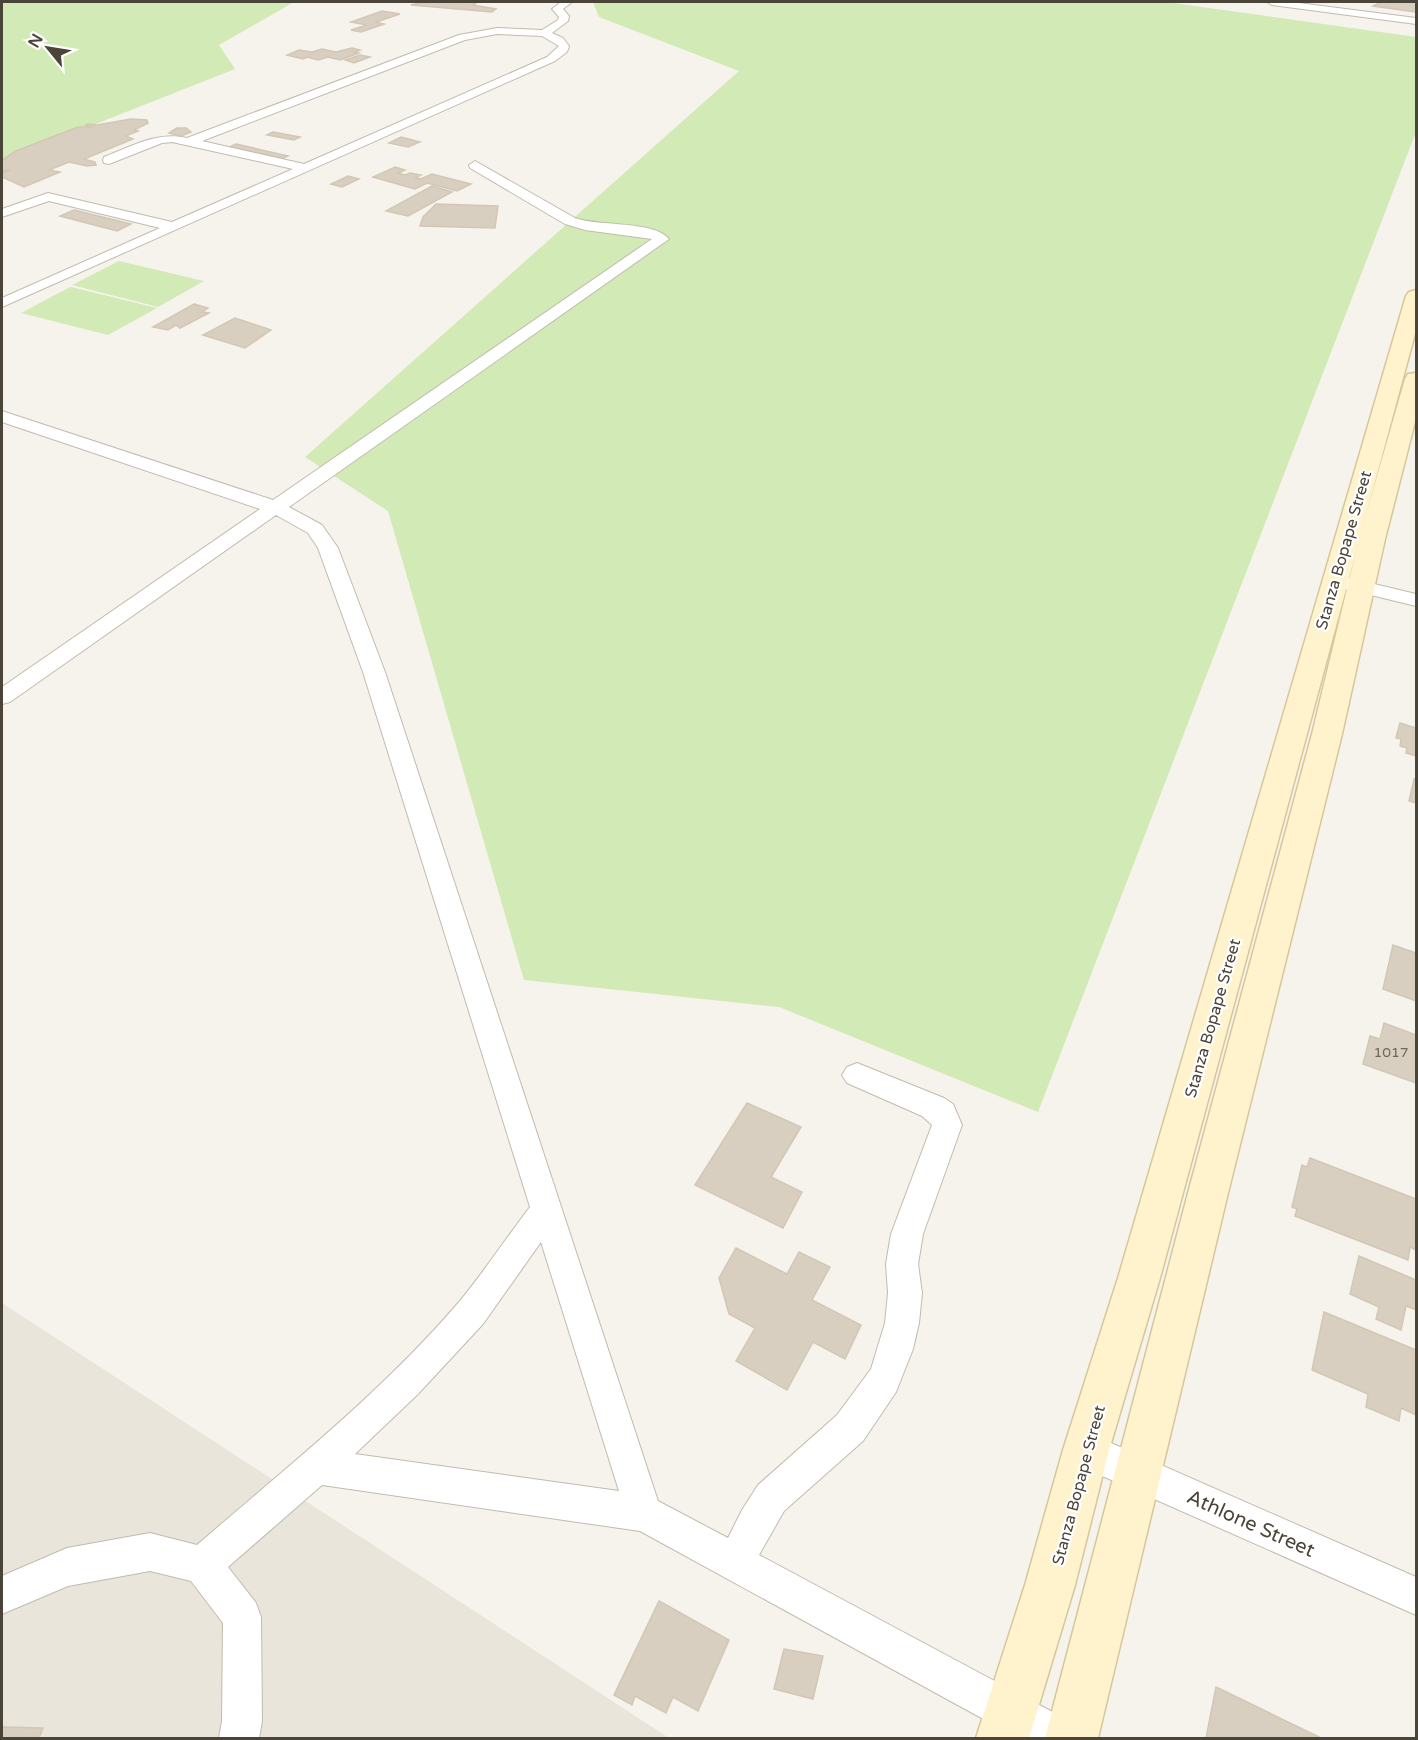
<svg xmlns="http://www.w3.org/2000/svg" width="1418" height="1740" viewBox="0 0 1418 1740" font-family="'Varela Round',sans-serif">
<rect width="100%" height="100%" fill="#f6f3ec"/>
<path fill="#eae5da" d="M2,1303L669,1738H2Z"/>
<g fill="#d2eab5">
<path d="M2,2H294L219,45L235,69L2,161Z"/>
<path d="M593,2H1166L1416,37V132L1038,1112L779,1007L524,980L388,511L305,457L739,71L599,17Z"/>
<path d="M119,261L204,281L158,307L72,285Z"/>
<path d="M70,287H71L157,308L108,335L21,313Z"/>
</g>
<g fill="#d8cfc1" stroke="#d3c7b4" stroke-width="1.5">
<path d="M423,2H478L473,5L496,9L492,12L411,5Z"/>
<path d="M1381,2H1416V10L1415,12L1373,6Z"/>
<path d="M382,11L400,14L376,22L384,24L361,32L351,30L367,25L351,22Z"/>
<path d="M352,48L360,50L354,52L359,53L340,60L328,57L318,60L307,57L303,59L287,55L299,50L312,52L322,49L336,52Z"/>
<path d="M360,55L370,57L354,63L345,60Z"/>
<path d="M131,119L147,120L148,123L134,130L138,131L126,136L133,139L84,159L95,162L96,165L87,166L69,162L49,170L60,172L24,187L2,177V173L10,170L2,171V160L16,151L78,127H92L86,125L88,124L97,125Z"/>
<path d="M177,128H186L191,132L181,136L169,133Z"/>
<path d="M273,132L300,137L294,140L267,135Z"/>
<path d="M401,137L420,142L408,147L389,143Z"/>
<path d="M236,144L288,156L279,160L227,148Z"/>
<path d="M395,167L405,170L398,173L405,175L410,173L421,175L415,178L421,179L432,174L471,184L457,191L427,183L415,189L373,177Z"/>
<path d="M348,176L359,179L342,187L331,184Z"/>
<path d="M432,186L452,192L408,216L386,211Z"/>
<path d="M436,204L498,206L495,228L420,226L423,217Z"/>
<path d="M74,210L131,224L117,231L60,216Z"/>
<path d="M194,304L208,308L202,312L209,313L180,328L176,325L168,330L153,327Z"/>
<path d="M235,318L271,330L245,348L203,335Z"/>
<path d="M1400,723L1416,728V756L1406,753L1407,748L1400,746L1401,739L1396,738Z"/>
<path d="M1414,779L1416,780V803L1409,801Z"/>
<path d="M1393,945L1416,953V1001L1383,989Z"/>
<path d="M1384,1023L1416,1035V1083L1363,1064L1370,1036L1380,1039Z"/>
<path d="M747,1103L801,1127L771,1177L802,1192L783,1228L695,1185Z"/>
<path d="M1310,1158L1416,1199V1250L1410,1247L1408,1260L1295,1216L1297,1209L1292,1207L1302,1165L1307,1167Z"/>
<path d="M736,1248L787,1274L799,1252L830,1267L812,1300L861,1325L845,1359L813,1342L787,1390L736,1361L755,1328L729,1314L719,1278Z"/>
<path d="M1359,1256L1416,1280V1310L1406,1306L1401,1330L1376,1319L1379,1307L1350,1294Z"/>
<path d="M1324,1312L1416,1350V1415L1401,1408L1399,1421L1366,1407L1368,1394L1312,1370Z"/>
<path d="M659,1601L729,1640L698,1711L673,1697L666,1713L635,1696L632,1705L614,1695Z"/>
<path d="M784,1649L823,1656L813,1699L774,1689Z"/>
<path d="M1216,1687L1321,1738H1206Z"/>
<path d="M2,1727L43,1728L39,1738H2Z"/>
</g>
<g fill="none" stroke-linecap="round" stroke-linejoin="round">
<g stroke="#c2bbae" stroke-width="2">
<g id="minor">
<path d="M561,2H572L563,9L569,16L568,21L552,33L563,38L569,46L567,52L555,61L2,307V298L160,228L49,201L2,217V209L48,193L172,222L293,169L172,142L162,143L109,164L104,163L103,160L104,157C132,146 158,131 187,138L459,35L497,28L542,30L558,20L559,17L552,9ZM497,34L542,36L559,46L547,57L304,164L202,141L465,40Z"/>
<path d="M1267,2H1291L1416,18V24L1272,5Z"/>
<path d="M475,161L575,218C600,227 653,220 669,239L289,507L322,525L338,548L385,672L658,1501L728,1538L742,1510L758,1485L837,1415L871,1369L885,1323L888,1293L886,1264L891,1234L932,1125L922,1116L847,1083L842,1075L847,1067L857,1063L944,1098L953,1104L962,1125L923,1234L918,1264L922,1293L919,1323L913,1349L896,1392L863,1441L784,1511L759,1555L1073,1723L1078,1738H1018L640,1531L322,1485L228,1567L256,1603L261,1617L262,1721L259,1738H219L222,1721L223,1623L191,1581L150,1571L68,1586L2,1614V1576L67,1548L150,1533L197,1545C286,1468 382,1392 459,1302C484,1272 506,1238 530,1207L363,672L318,548L308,533L276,515L10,702L2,704V687L260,509L2,422V411L273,500L652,239L585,230L565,224L470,168L469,165ZM541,1242L619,1491L355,1454L418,1394L483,1324Z"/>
<path d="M1341,576L1416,594V606L1334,586L1331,582L1334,578Z"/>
<path d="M1086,1432L1416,1577V1615L1073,1463L1068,1450L1073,1437Z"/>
</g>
</g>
<g stroke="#d6c79b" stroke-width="3">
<g id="secondary">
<path d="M1416,290V330L1160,1278L1109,1450L1075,1585L1029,1738H976L1025,1585L1063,1450L1118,1278L1406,296L1409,292Z"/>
<path d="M1416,373V418L1385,539L1342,734L1228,1193L1098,1738H1045L1188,1193L1312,734L1359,539L1405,379L1408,374Z"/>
</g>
</g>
<use href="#minor" fill="#fff" fill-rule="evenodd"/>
<use href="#secondary" fill="#fff3cd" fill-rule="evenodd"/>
</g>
<g text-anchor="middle" stroke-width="4.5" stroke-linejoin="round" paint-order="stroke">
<g font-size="14" fill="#6e675b">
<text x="1391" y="1057">1017</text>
</g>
<g font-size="16" fill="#4b4439" stroke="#fff">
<text transform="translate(1343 550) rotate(-74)" y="6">Stanza Bopape Street</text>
<text transform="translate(1212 1018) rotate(-74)" y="6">Stanza Bopape Street</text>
<text transform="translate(1078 1485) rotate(-75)" y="6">Stanza Bopape Street</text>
</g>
<g font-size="20" fill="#4b4439" stroke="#fff">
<text transform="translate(1251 1523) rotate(24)" y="7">Athlone Street</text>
</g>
</g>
<rect width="1418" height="1740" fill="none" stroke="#4b4439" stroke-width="6"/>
<g transform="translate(48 48) rotate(300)" stroke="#ffffff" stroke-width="4.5" paint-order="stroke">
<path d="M0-4.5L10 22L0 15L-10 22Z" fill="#4b4439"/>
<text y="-9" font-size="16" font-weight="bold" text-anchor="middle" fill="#4b4439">N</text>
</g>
</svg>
